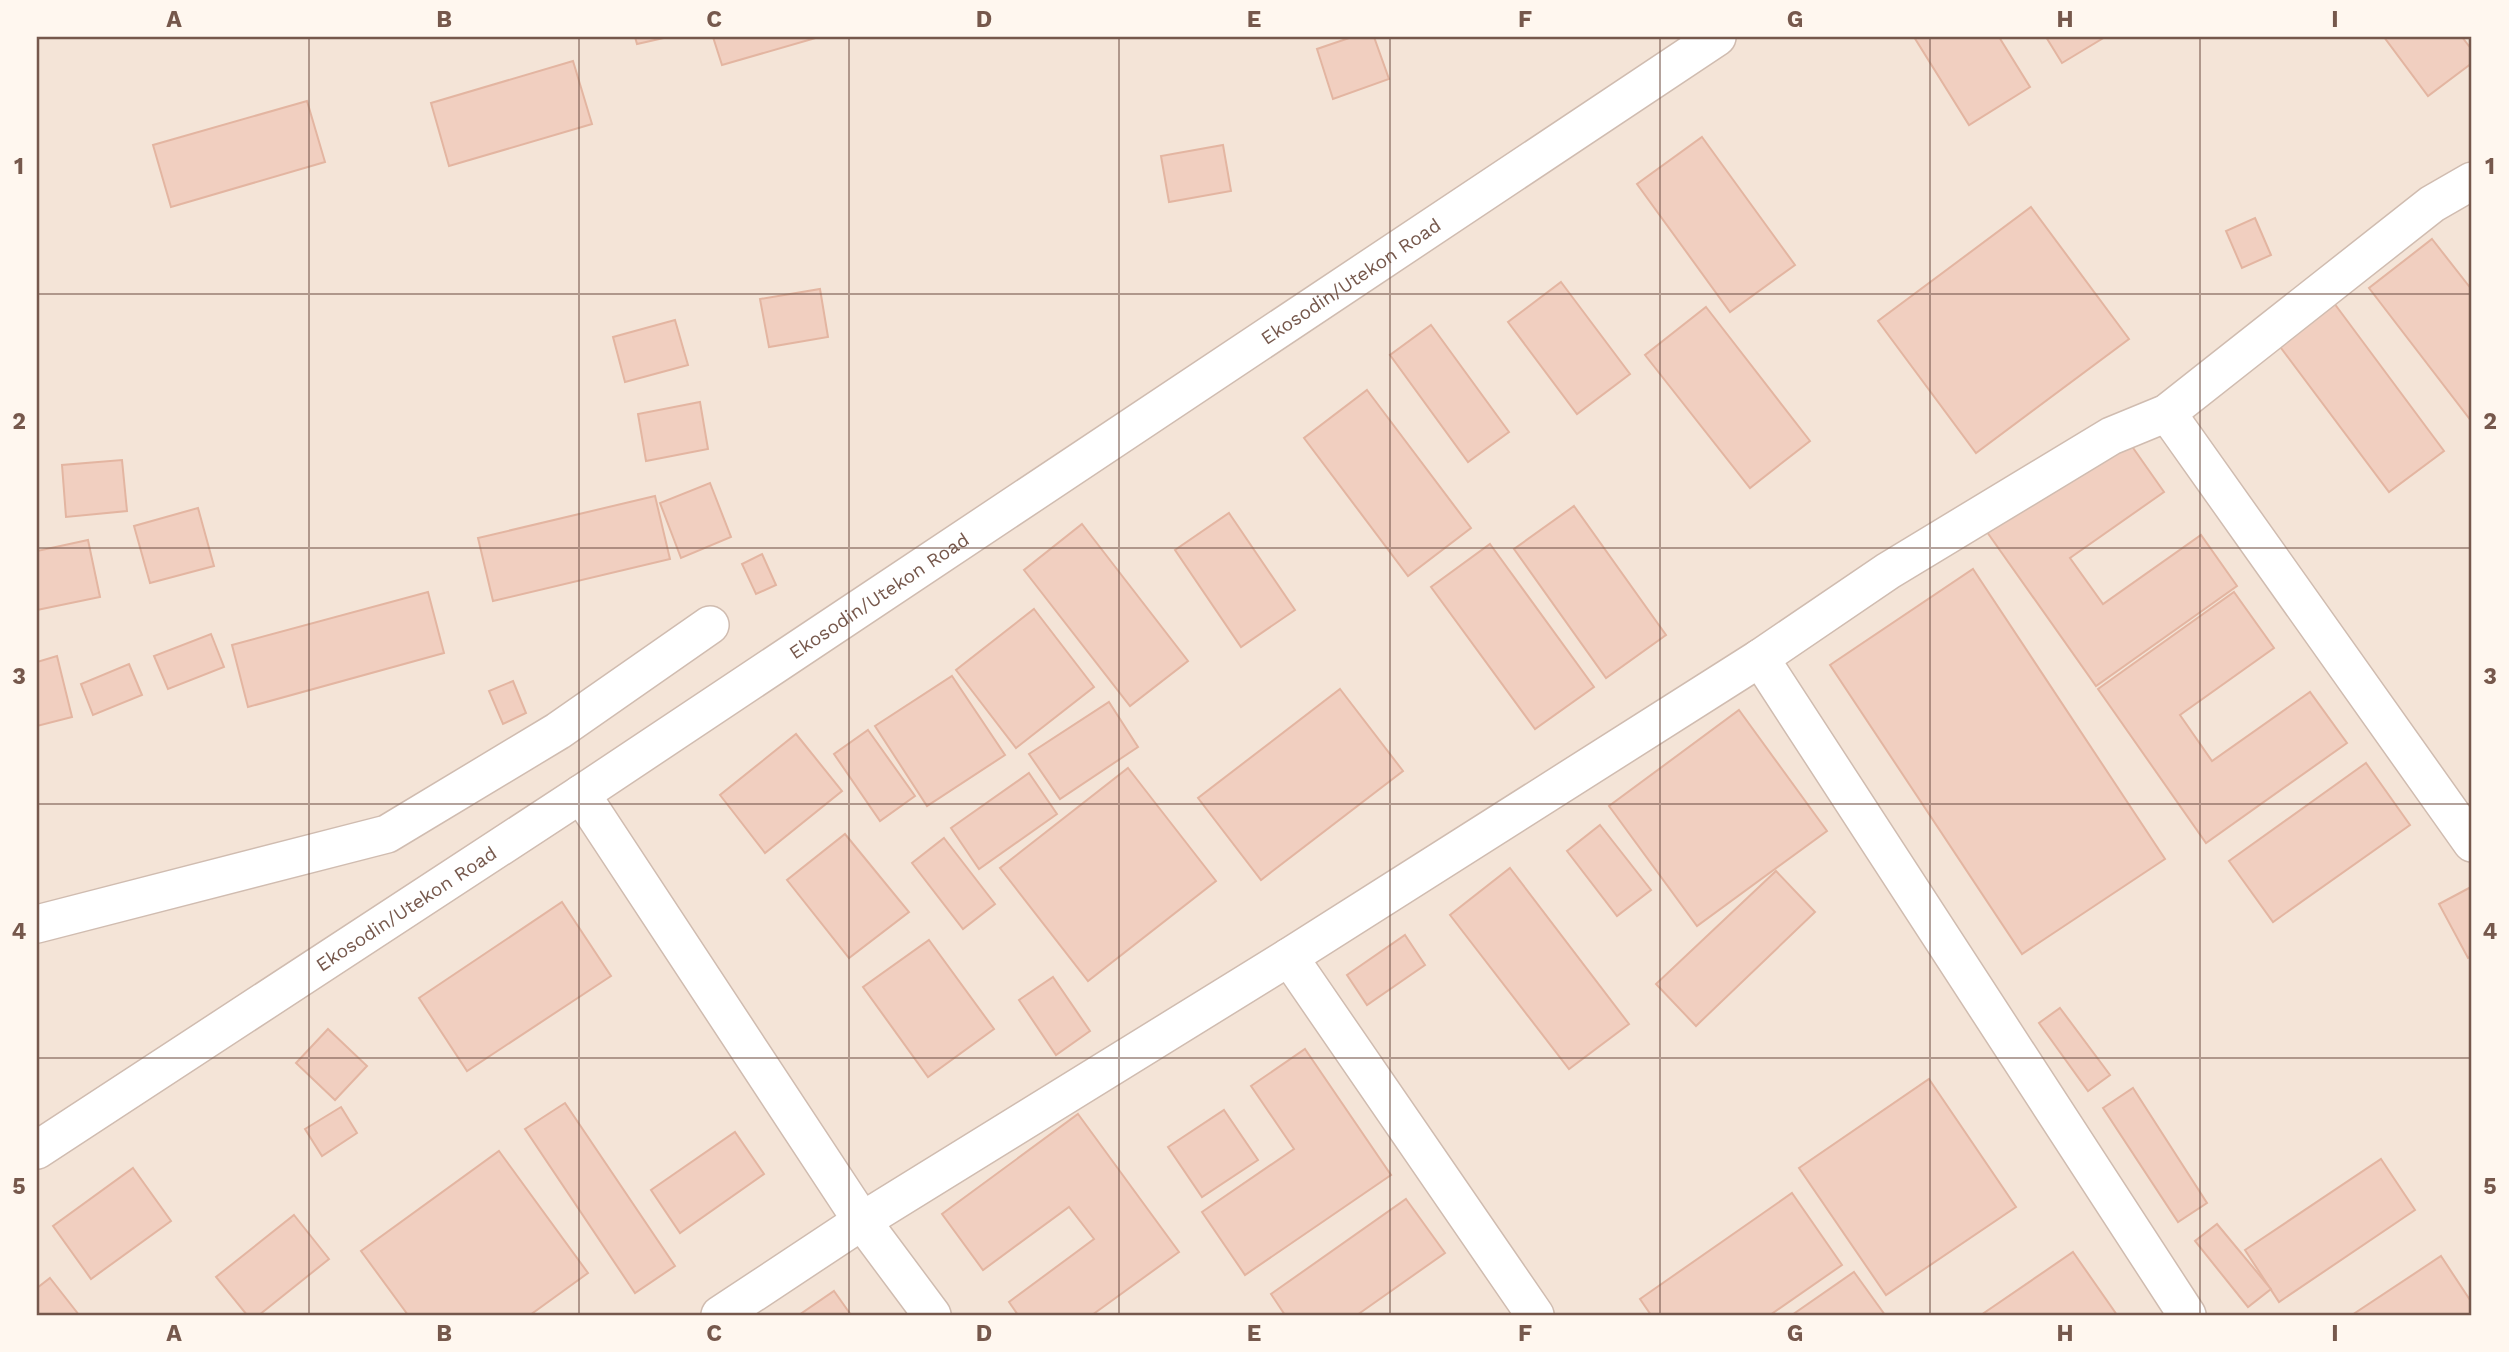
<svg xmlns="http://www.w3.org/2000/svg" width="2509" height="1352" viewBox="0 0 2509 1352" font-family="'Work Sans',sans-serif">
<rect width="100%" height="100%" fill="#fcf3e8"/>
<rect fill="#f4e4d7" x="37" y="37" width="2435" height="1278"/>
<g fill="#f1cfc0" stroke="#e3b5a1" stroke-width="2">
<path d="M635,37H668L637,44Z"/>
<path d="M713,37H819L722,65Z"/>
<path d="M1352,37H1374L1389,79L1333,99L1317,49Z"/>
<path d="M1914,37H1999L2030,87L1969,125Z"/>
<path d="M2046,37H2105L2062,63Z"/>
<path d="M2384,37H2462L2472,50V63L2428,96Z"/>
<path d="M573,61L592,124L449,166L431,103Z"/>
<path d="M307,101L325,162L171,207L153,145Z"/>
<path d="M1702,137L1795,265L1730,312L1637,184Z"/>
<path d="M1223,145L1231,191L1169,202L1161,156Z"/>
<path d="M2031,207L2129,339L1976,453L1878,321Z"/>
<path d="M2255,218L2271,255L2242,268L2226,231Z"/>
<path d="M2432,239L2472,290V422L2369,288Z"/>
<path d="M1561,282L1630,374L1577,414L1508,322Z"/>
<path d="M820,289L828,337L769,347L760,299Z"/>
<path d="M2331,299L2444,451L2389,492L2275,340Z"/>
<path d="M1706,307L1810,441L1750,488L1645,355Z"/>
<path d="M675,320L688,365L625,382L613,337Z"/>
<path d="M1431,325L1509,432L1468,462L1390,355Z"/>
<path d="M1367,390L1471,528L1408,576L1304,438Z"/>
<path d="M700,402L708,449L646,461L638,414Z"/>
<path d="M2124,435L2164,492L2070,558L2103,604L2201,535L2237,586L2096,686L1987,532Z"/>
<path d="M122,460L127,511L66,517L62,465Z"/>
<path d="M710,483L731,537L681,558L660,503Z"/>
<path d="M655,496L670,559L493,601L478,538Z"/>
<path d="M1574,506L1666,635L1606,678L1514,549Z"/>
<path d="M198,508L214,566L150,583L134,526Z"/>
<path d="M1229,513L1295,610L1241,647L1175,550Z"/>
<path d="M1082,524L1188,661L1130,706L1024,570Z"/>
<path d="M88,540L100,597L37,610V551Z"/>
<path d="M1490,544L1594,687L1535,729L1431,587Z"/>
<path d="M762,554L776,585L756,594L742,564Z"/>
<path d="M1973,569L2165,859L2022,954L1830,665Z"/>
<path d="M428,592L444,653L248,707L232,645Z"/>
<path d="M2234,592L2274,648L2180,715L2212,761L2310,692L2347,743L2206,843L2098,689Z"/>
<path d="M1034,609L1094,687L1016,748L956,670Z"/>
<path d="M211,634L224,667L168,689L154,656Z"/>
<path d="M57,656L72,717L37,726V662Z"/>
<path d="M129,664L142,695L93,715L81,684Z"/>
<path d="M952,676L1005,755L927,806L875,726Z"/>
<path d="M513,681L526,713L503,724L489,691Z"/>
<path d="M1340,689L1403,771L1261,880L1198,798Z"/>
<path d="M1109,702L1138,747L1060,799L1029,754Z"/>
<path d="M1739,710L1827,831L1697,926L1609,806Z"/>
<path d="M868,730L915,796L880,821L834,754Z"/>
<path d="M796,734L842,791L765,853L720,795Z"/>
<path d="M2366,763L2410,825L2273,922L2229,861Z"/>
<path d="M1128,768L1216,881L1088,981L1000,868Z"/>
<path d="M1029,773L1057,814L979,869L951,828Z"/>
<path d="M1600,825L1651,890L1617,916L1567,851Z"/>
<path d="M845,834L909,912L849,958L787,880Z"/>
<path d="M944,838L995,904L963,929L912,863Z"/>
<path d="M1510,868L1629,1024L1569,1069L1450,915Z"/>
<path d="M1776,871L1815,912L1696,1026L1656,984Z"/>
<path d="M2471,887L2472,956L2468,958L2439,904Z"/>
<path d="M562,902L611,976L467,1071L419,998Z"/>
<path d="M1405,935L1425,965L1367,1005L1347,975Z"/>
<path d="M929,940L994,1029L928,1077L863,987Z"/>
<path d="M1053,977L1090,1031L1056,1055L1019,1000Z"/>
<path d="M2060,1008L2110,1075L2088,1091L2039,1023Z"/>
<path d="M328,1029L367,1066L335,1100L296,1063Z"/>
<path d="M1305,1049L1391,1175L1245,1275L1202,1212L1294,1149L1251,1086Z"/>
<path d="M1929,1079L2016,1207L1886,1295L1799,1168Z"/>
<path d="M2133,1088L2207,1203L2178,1222L2103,1108Z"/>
<path d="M565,1103L675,1266L635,1293L525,1129Z"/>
<path d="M341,1107L357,1133L322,1156L305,1129Z"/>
<path d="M1224,1110L1258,1160L1202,1197L1168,1147Z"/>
<path d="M1078,1114L1179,1252L1092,1315H1018L1009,1302L1094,1239L1069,1207L983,1270L942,1214Z"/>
<path d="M735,1132L764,1174L680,1233L651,1190Z"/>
<path d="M499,1151L588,1273L530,1315H408L361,1251Z"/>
<path d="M2381,1159L2415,1210L2279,1302L2245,1250Z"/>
<path d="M133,1168L171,1221L91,1279L53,1226Z"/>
<path d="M1792,1193L1842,1265L1770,1315H1651L1640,1299Z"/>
<path d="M1406,1199L1445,1253L1357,1315H1285L1271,1294Z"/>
<path d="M294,1215L329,1259L259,1315H247L216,1277Z"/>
<path d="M2217,1224L2271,1289L2248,1307L2195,1241Z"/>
<path d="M2073,1252L2117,1315H1981Z"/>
<path d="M2441,1256L2472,1303V1315H2352Z"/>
<path d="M1854,1272L1885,1315H1792Z"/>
<path d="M50,1278L79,1315H37V1288Z"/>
<path d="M834,1291L851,1315H799Z"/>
</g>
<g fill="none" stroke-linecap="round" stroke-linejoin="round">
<g stroke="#d0bcb0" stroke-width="40">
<g id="street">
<path d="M2167,413L2472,843"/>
<path d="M1760,658L2187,1315"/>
<path d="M581,794L862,1221L932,1315"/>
<path d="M37,924L387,834L558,731L710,625"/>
<path d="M1289,957L1535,1315"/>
<path id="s1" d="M37,1150L581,794L1717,37"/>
<path d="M720,1315L862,1221L1289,957L1760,658L1888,571L2111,436L2167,413L2432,204L2472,181"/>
</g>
</g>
<use href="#street" stroke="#fff" stroke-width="37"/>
</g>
<path fill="none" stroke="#76584c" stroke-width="2" stroke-opacity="0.55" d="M309,37V1315M579,37V1315M849,37V1315M1119,37V1315M1390,37V1315M1660,37V1315M1930,37V1315M2200,37V1315M37,294H2472M37,548H2472M37,804H2472M37,1058H2472"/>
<g text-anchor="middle" stroke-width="5" stroke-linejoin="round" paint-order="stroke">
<g font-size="19" fill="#76584c" stroke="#fff7ef">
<text dy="7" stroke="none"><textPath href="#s1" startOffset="1575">Ekosodin/Utekon Road</textPath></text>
<text dy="7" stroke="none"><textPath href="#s1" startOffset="1008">Ekosodin/Utekon Road</textPath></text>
<text dy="7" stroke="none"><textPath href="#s1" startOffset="441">Ekosodin/Utekon Road</textPath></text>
</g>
</g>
<rect width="2509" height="1352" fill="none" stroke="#fff7ef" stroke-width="77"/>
<rect x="38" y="38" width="2432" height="1276" fill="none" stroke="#76584c" stroke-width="2.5"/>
<g font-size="23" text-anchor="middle" font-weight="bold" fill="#76584c">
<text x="174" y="27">A</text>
<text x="444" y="27">B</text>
<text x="714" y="27">C</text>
<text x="984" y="27">D</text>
<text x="1254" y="27">E</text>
<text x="1525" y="27">F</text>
<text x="1795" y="27">G</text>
<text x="2065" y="27">H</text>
<text x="2335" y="27">I</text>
<text x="19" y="174">1</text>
<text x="2490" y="174">1</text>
<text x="19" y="429">2</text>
<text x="2490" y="429">2</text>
<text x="19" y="684">3</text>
<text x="2490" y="684">3</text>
<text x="19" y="939">4</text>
<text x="2490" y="939">4</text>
<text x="19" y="1194">5</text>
<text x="2490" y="1194">5</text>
<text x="174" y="1341">A</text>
<text x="444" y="1341">B</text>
<text x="714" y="1341">C</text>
<text x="984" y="1341">D</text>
<text x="1254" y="1341">E</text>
<text x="1525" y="1341">F</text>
<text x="1795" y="1341">G</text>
<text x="2065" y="1341">H</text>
<text x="2335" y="1341">I</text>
</g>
</svg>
